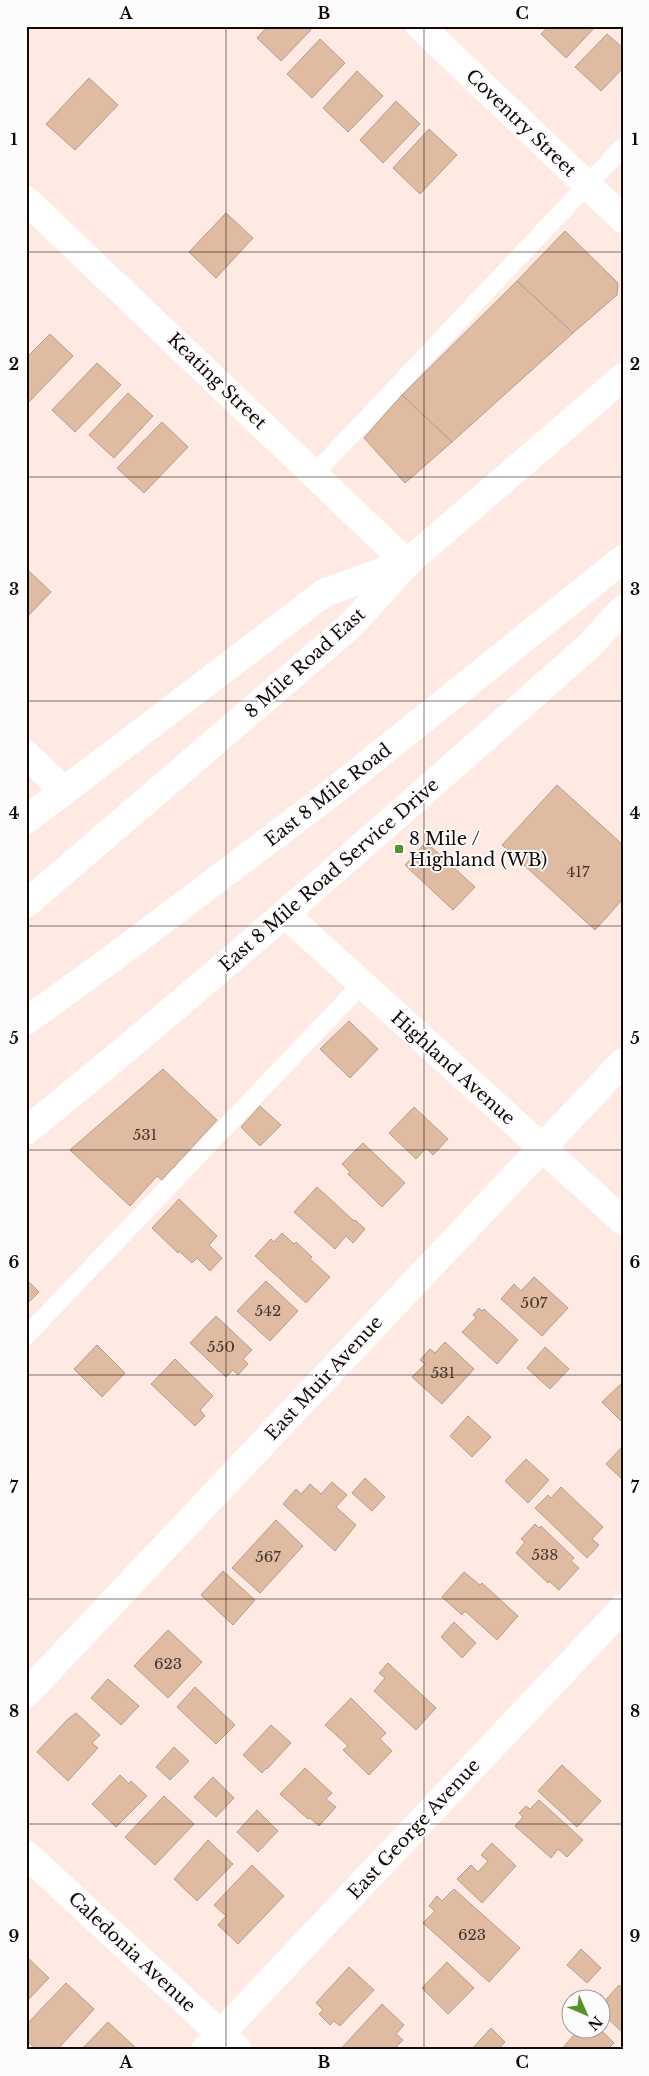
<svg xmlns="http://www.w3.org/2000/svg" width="649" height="2076" viewBox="0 0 649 2076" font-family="'Libre Baskerville',serif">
<rect width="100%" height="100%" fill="#feeae3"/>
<g fill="#dfbba2" stroke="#b79d8a">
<path d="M268,26H308L311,30L281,61L257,38Z"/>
<path d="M549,26H596L566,58L541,34Z"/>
<path d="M607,34L623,48V68L601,91L575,67Z"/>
<path d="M320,39L345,63L312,98L287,74Z"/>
<path d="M357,71L383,96L348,132L323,108Z"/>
<path d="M89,78L118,105L75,150L46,124Z"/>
<path d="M396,101L420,124L383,163L360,140Z"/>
<path d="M429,129L457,155L420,194L393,168Z"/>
<path d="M226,213L253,238L216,278L189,252Z"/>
<path d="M565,231L618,283L617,295L573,333L517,281Z"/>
<path d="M517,281L573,333L452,442L402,395Z"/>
<path d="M50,334L73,356L28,403L26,402V358Z"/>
<path d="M97,363L121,385L75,432L52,410Z"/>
<path d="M128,393L153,416L114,458L89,435Z"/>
<path d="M402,395L452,442L405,483L364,438Z"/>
<path d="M162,422L188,447L144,493L117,468Z"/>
<path d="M29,571L51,592L26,618V574Z"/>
<path d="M557,785L623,845V899L595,930L502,845Z"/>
<path d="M426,842L475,887L453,910L405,865Z"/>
<path d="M349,1021L378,1049L350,1078L320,1049Z"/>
<path d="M163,1069L217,1120L162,1180L157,1176L130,1206L70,1150Z"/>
<path d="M260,1106L281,1125L260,1146L241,1127Z"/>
<path d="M414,1107L448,1139L433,1155L426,1148L416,1159L389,1133Z"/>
<path d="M363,1143L405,1183L382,1207L348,1174L350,1172L342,1164Z"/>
<path d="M317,1187L354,1221L355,1220L365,1229L353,1243L346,1236L335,1249L294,1212Z"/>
<path d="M179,1199L217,1236L209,1245L222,1258L210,1271L197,1258L192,1263L179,1251L178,1253L152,1228Z"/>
<path d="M282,1233L294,1244L296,1242L312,1257L310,1259L330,1277L306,1303L255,1256L271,1239L274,1242Z"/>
<path d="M534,1277L568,1308L542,1336L501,1299L514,1284L521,1291Z"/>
<path d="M26,1279L39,1292L26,1305Z"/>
<path d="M266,1281L298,1311L270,1341L237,1311Z"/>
<path d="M479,1308L482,1311L484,1309L518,1340L497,1364L462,1332L476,1318L473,1315Z"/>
<path d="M216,1316L252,1350L243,1359L248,1364L238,1375L233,1370L226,1377L190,1343Z"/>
<path d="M445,1342L474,1369L442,1404L412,1377L425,1364L420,1360L430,1349L435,1353Z"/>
<path d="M97,1345L125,1373L102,1397L74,1369Z"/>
<path d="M545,1347L569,1369L550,1389L527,1368Z"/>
<path d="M175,1359L213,1396L200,1410L205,1416L195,1426L151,1384Z"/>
<path d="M623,1382V1423L602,1402Z"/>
<path d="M468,1416L491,1437L472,1457L450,1436Z"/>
<path d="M623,1446V1480L606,1464Z"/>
<path d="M526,1459L549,1480L528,1503L505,1481Z"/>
<path d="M365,1478L385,1497L372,1511L352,1493Z"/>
<path d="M332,1482L347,1495L336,1507L356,1525L335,1551L283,1504L296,1489L301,1494L310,1484L321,1494Z"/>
<path d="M561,1487L603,1527L592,1539L599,1545L587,1558L535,1508L548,1495L551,1498Z"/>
<path d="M276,1520L303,1546L260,1593L232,1568Z"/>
<path d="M535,1524L539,1528L541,1526L574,1558L571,1561L579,1568L559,1590L549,1581L548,1583L516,1553L525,1542L521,1539Z"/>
<path d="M223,1571L255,1600L233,1625L201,1595Z"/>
<path d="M464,1572L480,1585L482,1583L518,1616L497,1640L465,1611L462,1615L442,1597Z"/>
<path d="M454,1622L476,1643L462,1658L441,1637Z"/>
<path d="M168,1630L202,1662L168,1698L134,1666Z"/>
<path d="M388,1663L436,1708L416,1730L374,1691L385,1678L379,1673Z"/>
<path d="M108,1679L139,1706L121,1725L91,1698Z"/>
<path d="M195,1687L235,1725L216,1744L177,1707Z"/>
<path d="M351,1698L386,1733L380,1739L392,1751L369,1775L343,1750L348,1746L325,1725Z"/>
<path d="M76,1713L100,1735L92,1743L98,1748L68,1781L37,1752L67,1720Z"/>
<path d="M271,1725L291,1743L267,1769L266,1768L262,1773L243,1755Z"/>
<path d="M174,1747L189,1761L170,1780L156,1767Z"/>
<path d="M562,1765L601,1801L577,1827L538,1791Z"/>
<path d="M305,1768L332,1793L326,1799L336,1807L319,1826L310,1818L308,1819L280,1794Z"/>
<path d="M120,1775L129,1784L131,1781L147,1796L116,1827L92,1804Z"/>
<path d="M213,1777L234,1798L216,1817L194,1797Z"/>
<path d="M164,1796L194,1824L155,1865L125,1837Z"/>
<path d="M539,1800L583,1840L567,1857L558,1849L551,1858L515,1826L523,1817L519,1813L526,1806L530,1809Z"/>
<path d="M257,1810L278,1831L258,1852L237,1832Z"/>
<path d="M208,1840L233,1864L197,1901L174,1879Z"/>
<path d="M492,1843L516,1866L482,1903L457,1879L471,1865L478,1872L488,1861L481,1855Z"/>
<path d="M252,1865L284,1896L238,1944L218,1925L226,1916L214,1905Z"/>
<path d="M454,1889L520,1948L489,1982L423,1923L435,1911L429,1906L437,1896L442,1901Z"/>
<path d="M581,1949L601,1968L587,1983L567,1965Z"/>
<path d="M26,1956L49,1978L26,2002Z"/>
<path d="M447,1962L474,1988L448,2014L422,1988Z"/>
<path d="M349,1967L374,1990L340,2026L334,2021L330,2025L319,2014L323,2010L316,2003Z"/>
<path d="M66,1983L94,2009L57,2050H36L26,2039V2025Z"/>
<path d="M619,1985L623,1988V2033L602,2013V2004Z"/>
<path d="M382,2004L404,2025L396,2034L403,2040L393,2050H340Z"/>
<path d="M108,2022L137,2049L136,2050H81Z"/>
<path d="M491,2028L505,2042L498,2050H471Z"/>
<path d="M572,2028H599L614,2043L607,2050H561L574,2035L569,2030Z"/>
</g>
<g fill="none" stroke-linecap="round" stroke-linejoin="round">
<g stroke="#fff" stroke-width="18">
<path d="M314,474L623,147"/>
<path d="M26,1336L361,985"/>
</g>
<g stroke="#fff" stroke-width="28">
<path d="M420,26L623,219"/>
<path d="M26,200L407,563"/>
<path d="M26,754L64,791"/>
<path d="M285,914L623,1221"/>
<path d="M26,1694L623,1062"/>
<path d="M26,1854L238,2050"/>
<path d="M205,2050L623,1608"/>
</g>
<g stroke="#fff" stroke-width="28">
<path d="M26,820L324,593L403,564"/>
<path d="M26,904L351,625L407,563L623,377"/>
<path d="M26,1021L113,958L325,798L623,559"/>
<path d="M26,1131C219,975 403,810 589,646L623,609"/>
</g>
</g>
<path fill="none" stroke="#140906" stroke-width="1" stroke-opacity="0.55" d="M226,26V2050M424,26V2050M26,252H623M26,477H623M26,701H623M26,926H623M26,1150H623M26,1375H623M26,1599H623M26,1824H623"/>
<rect fill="#58902d" stroke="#fcfcfc" stroke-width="2" x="394" y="844" width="10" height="10" rx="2.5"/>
<g text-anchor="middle" stroke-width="4" stroke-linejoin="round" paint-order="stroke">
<g font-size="15" fill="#47362d">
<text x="578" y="877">417</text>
<text x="145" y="1140">531</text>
<text x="534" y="1308">507</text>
<text x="268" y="1316">542</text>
<text x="221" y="1352">550</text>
<text x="443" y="1378">531</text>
<text x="545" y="1560">538</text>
<text x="268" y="1562">567</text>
<text x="168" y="1669">623</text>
<text x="472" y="1940">623</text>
</g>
<g font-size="18" fill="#140906" stroke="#fcfcfc">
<text transform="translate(521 123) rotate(44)" y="6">Coventry Street</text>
<text transform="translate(217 381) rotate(44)" y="6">Keating Street</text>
<text transform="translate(305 663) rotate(-42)" y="6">8 Mile Road East</text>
<text transform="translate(328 795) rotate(-38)" y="6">East 8 Mile Road</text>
<text transform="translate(329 875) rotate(-41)" y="6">East 8 Mile Road Service Drive</text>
<text transform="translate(453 1068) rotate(42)" y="6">Highland Avenue</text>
<text transform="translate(324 1378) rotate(-47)" y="6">East Muir Avenue</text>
<text transform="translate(414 1829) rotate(-47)" y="6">East George Avenue</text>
<text transform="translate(132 1952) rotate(43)" y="6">Caledonia Avenue</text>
</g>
<g font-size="18" fill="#140906" stroke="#fcfcfc" text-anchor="start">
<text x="409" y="845">8 Mile /<tspan x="409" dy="21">Highland (WB)</tspan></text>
</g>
</g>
<rect width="649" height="2076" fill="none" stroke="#fcfcfc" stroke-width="55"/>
<g transform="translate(586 2014) rotate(135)"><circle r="24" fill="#fcfcfc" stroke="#9f9b9a"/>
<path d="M0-4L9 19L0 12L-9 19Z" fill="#58902d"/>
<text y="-8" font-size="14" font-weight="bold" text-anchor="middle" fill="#140906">N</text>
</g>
<rect x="28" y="28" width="594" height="2020" fill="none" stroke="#140906" stroke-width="2"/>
<g font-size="16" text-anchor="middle" font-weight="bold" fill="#140906">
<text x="126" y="19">A</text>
<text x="324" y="19">B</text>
<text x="522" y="19">C</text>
<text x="14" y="145">1</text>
<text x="635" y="145">1</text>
<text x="14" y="370">2</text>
<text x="635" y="370">2</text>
<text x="14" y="595">3</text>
<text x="635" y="595">3</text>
<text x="14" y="819">4</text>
<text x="635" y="819">4</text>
<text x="14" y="1044">5</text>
<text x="635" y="1044">5</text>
<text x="14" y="1268">6</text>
<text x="635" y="1268">6</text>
<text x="14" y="1493">7</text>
<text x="635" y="1493">7</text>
<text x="14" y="1717">8</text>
<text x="635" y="1717">8</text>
<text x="14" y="1942">9</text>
<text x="635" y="1942">9</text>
<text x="126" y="2068">A</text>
<text x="324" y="2068">B</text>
<text x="522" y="2068">C</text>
</g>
</svg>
